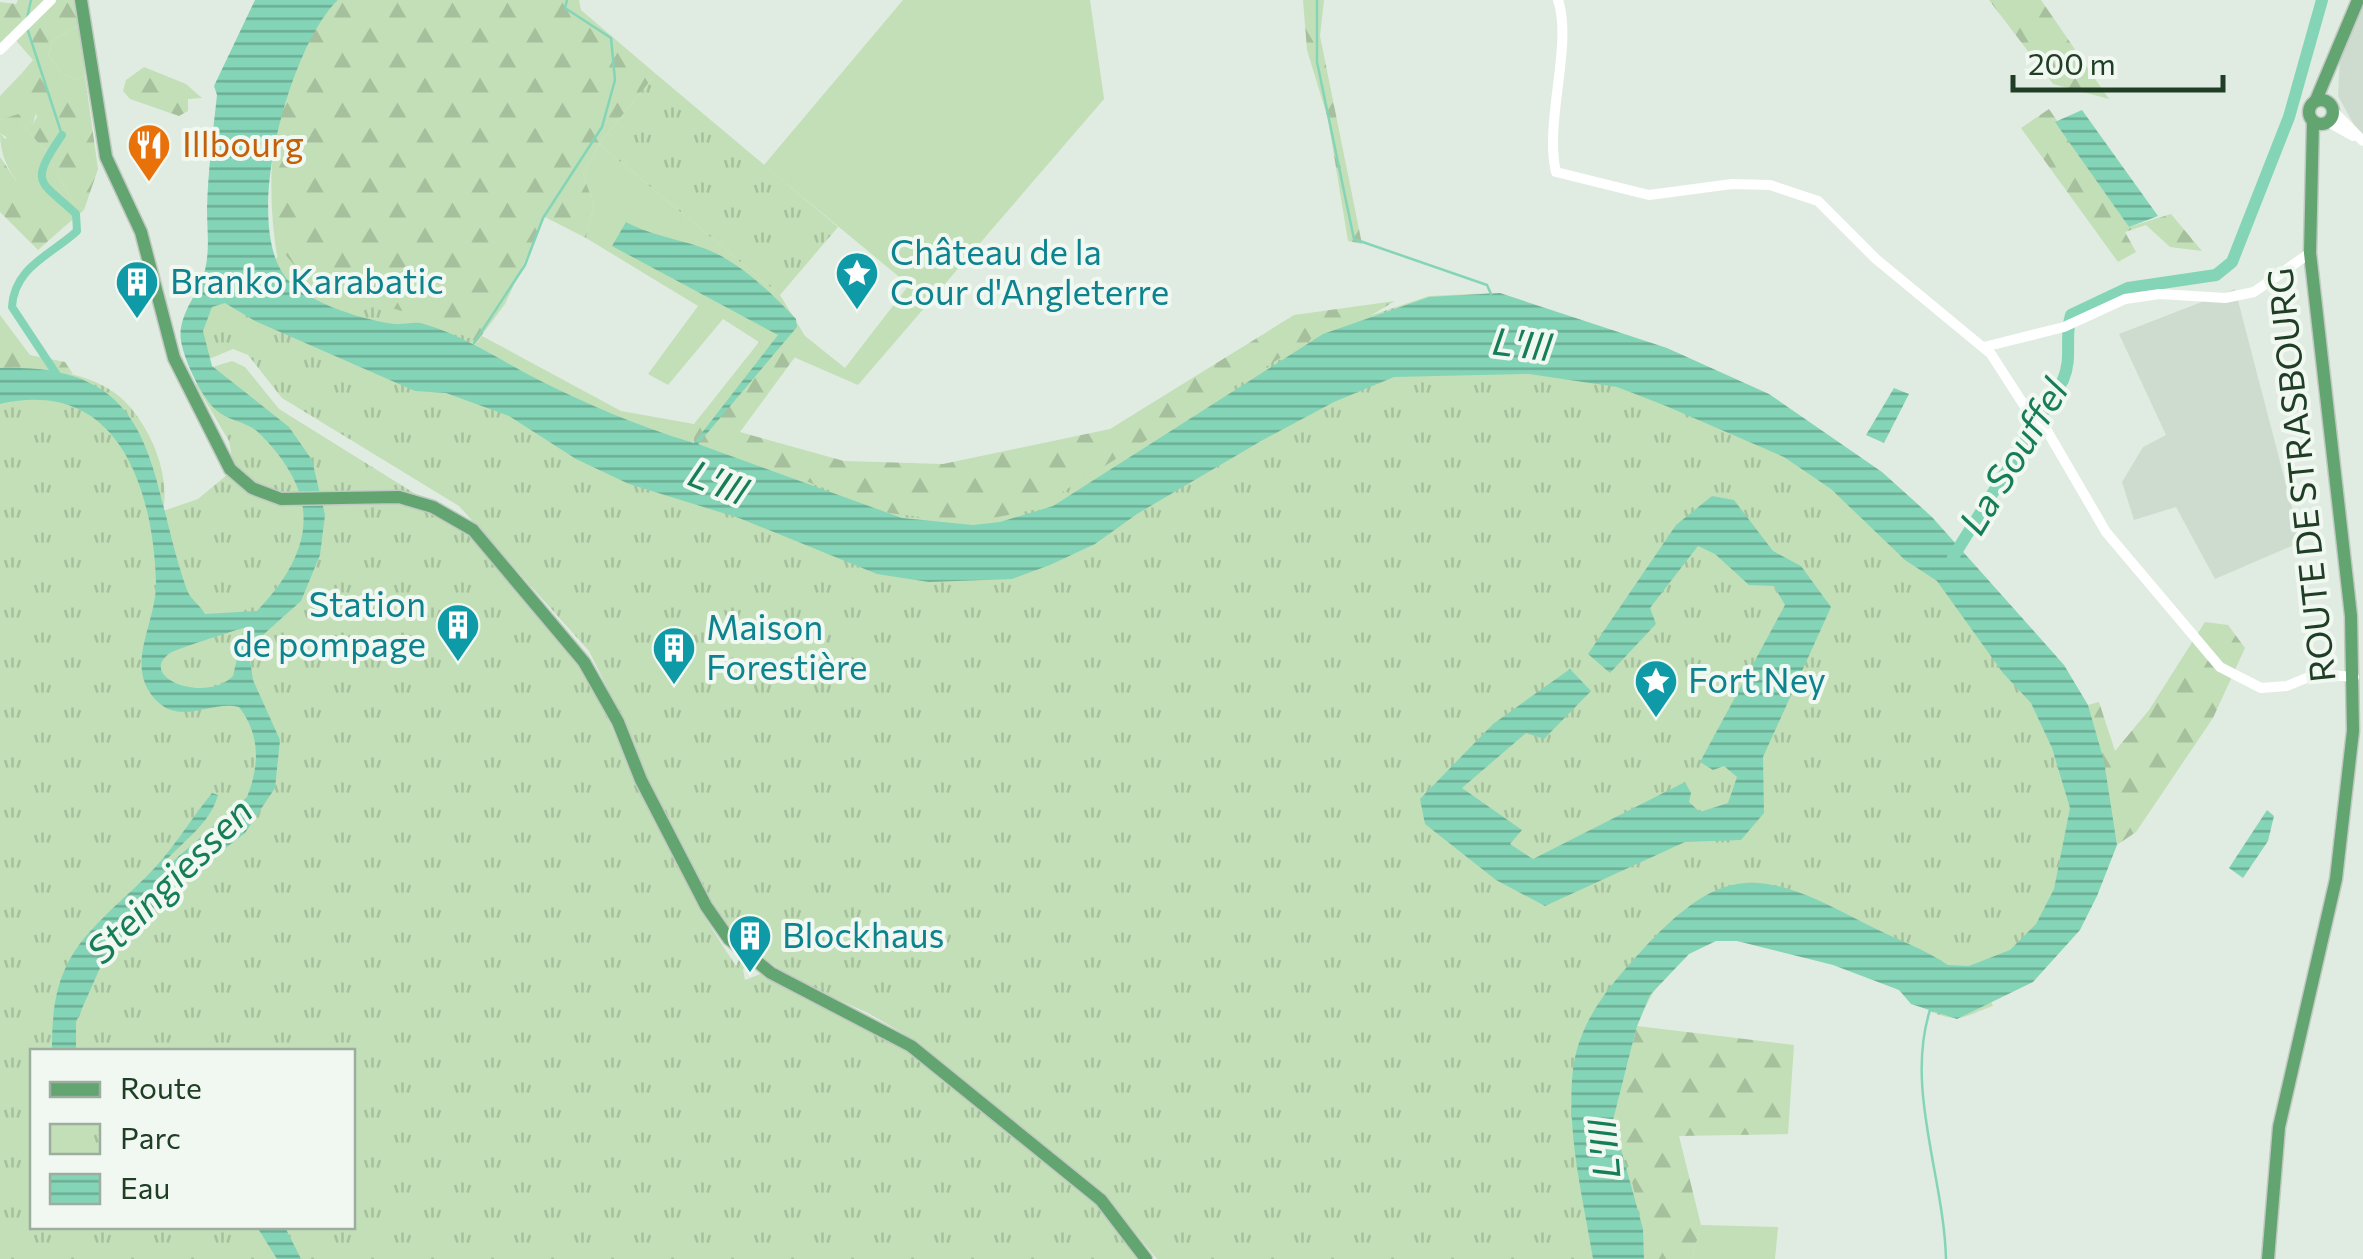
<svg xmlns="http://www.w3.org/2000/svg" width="2363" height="1259" viewBox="0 0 2363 1259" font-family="Commissioner,sans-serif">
<defs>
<pattern id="forest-firs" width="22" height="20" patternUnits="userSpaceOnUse" patternTransform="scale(2.5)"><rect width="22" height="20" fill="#c2dfb8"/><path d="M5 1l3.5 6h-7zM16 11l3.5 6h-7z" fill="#a6c09e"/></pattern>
<pattern id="park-tufts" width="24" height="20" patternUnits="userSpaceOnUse" patternTransform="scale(2.5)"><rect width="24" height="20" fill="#c2dfb8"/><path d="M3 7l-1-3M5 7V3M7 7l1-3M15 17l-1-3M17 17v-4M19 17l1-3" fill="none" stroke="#a6c09e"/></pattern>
<pattern id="water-rules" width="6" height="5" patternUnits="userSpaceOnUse" patternTransform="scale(2.5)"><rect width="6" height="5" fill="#84d5b7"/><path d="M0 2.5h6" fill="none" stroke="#6cae95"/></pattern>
</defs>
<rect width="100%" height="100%" fill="#e0ece1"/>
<g fill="#cedccf">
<path d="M2363,6V141L2338,96L2340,54Z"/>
<path d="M2235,289L2301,542L2215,579L2176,507L2134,520L2122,482L2143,447L2166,435L2119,334Z"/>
</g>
<g fill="#c2dfb8">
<path d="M903,0H1090L1104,99L858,385L759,342L723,319L668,385L648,374L698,306L586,238L594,204L583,175L599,144L780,295L805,336L845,368L909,285L764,165Z"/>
<path d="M80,25L85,76L76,80L63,74L48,55L53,40Z"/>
<path d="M22,73L37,109L33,124L18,115L0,120V96Z"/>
<path d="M23,125L46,152L72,201L84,210L64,227C34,198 0,177 0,133L5,139Z"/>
<path d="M482,336L621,411L694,424V443C619,420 539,391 477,343Z"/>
<path d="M1701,1225L1778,1227L1775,1259H1692Z"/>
</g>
<g fill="url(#forest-firs)">
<path d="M18,0H76L80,25L53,40L48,55L63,74L76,80L85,76L98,169L84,210L72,201L46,152L23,125L9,139L0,133V120L18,114L33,124L37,117L22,73L33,60L12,36L0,47V2L16,4Z"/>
<path d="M338,0H579L581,10L656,74L599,144L583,175L594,204L586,238L545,217L505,304L476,343L395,325L280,271C262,184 268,65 338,0Z"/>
<path d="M1303,0H1324L1320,36L1362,244L1348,241L1328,119L1307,50Z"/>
<path d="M1989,0H2041L2109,99L2053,84Z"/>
<path d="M144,67L186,84L202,98L188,99V111L179,116L130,99L123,91L126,80Z"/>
<path d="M2049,109L2129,227L2171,214L2202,251L2170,247L2146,225L2125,232L2136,252L2118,262L2021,128Z"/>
<path d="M0,157L15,179L64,227L38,250L0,212Z"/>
<path d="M1395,301L1053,506L1000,522L973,525L902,518L694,443V424L759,342L795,357L740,432L844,461L943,464L1110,429L1294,315Z"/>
<path d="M0,315L30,355L65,362L73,374L0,368Z"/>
<path d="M2205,622L2228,625L2245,648L2213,718L2136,832L2117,845L2088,705L2099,702L2115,751L2149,710Z"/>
<path d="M1637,1026L1794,1045L1788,1134L1679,1136L1701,1225L1692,1259H1644L1613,1120Z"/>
</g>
<g fill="url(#park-tufts)" fill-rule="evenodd">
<path d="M656,74L838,227L780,295L599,144Z"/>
<path d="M283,252L302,274L335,292L416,315L469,338L618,418L756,462L889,513L967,523L1033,510L1324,331L1429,296L1491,293L1497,340L1745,415L1969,600L2075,774L2058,912L1981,976L1993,1006C1982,1009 1967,1018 1957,1018C1929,1018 1910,995 1890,985C1854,969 1760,936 1722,940C1658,947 1624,1043 1622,1096C1620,1140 1632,1182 1642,1223C1645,1236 1652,1245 1653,1259H1157L1103,1194L913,1039L868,1013L803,984L745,947L717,917L644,775L633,740L589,651L459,506L282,398L248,355L233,349L197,364L188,309L227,301Z"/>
<path d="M232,361L245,367L279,409L422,498L369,490L283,494L253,482L233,464L229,441L196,385L200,371Z"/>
<path d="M41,367C66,373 93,377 115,393C148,418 171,473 163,511L198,499L228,474C268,519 319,499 371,501C401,501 431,510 457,526C478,539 494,563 510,581C528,601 550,621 566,643C597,687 615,737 638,785C667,847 697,909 736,966L739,958L751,965L743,969L745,980L763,973L907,1049L1095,1203L1139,1259H0V368ZM32,1052H352V1226H32Z"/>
</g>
<g fill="url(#water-rules)" fill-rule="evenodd">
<path d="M255,0H338C289,46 238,232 290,282C313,304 363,320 394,324C405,325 414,321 424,324C464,336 497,358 533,377C586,404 637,426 694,443L778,335L612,246L626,222C657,239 693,240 723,257C751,273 774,296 796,319L797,327L698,444L902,518L973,525L1000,522L1053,506L1323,334L1429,297L1500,293L1667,348L1769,394L1882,472L1932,517L2064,665L2088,705L2104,761L2117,845L2097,896L2080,930L2033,982L1957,1019L1911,1004L1899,990L1833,965L1737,941H1716L1689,954L1650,995L1637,1026L1613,1120L1643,1229L1644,1259H1593C1583,1197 1566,1132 1573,1069C1579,1024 1605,991 1635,958C1722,861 1758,867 1866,924C1893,938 1923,948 1948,965L1969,966L2010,950L2036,924L2054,889L2070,808L2052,748L2031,703L2003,673L1937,581L1905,560L1831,489L1784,457L1666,406L1617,387L1529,374L1394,377L1334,402L1261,441L1137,514L1095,544L1050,565L1012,579L929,582L877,574L739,518L629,484L576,459L509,416L446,393L415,391L255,321L225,303L212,307L203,331L212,366L289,427L312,460L325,515L320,555L301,601L264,634L250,660L253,680L280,740L275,788L245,833L174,888L115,948L100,968L76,1022V1051H52C51,957 82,938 145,878C170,854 190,820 212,793L218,795C210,825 180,843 161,866L164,869L247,797C260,765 260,734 239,707C213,700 183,724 159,703C121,668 157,625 156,582C153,486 117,377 0,404V368C164,363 146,475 187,590C191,600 200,605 205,614L257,611C315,550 322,496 260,434C248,422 233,422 220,413C203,402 184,360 181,341C177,315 199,294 205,270C210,249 207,229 207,209C208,171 213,132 217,95L214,86ZM244,628L233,676C205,704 136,677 170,653C174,650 235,630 244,628Z"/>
<path d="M2082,110L2158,216L2129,227L2055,122Z"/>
<path d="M1894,388L1909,394L1884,443L1866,435Z"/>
<path d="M1712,496L1734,500L1773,551L1801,566L1831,607L1763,757L1764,813L1741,840L1685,842L1545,906L1496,880L1425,824L1420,799L1493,724L1570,669L1591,691L1544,739L1526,733L1462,788L1522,830L1510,844L1533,859L1685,782L1691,793L1689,802L1700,812L1728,803L1737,777L1724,766L1713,770L1700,762L1785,605L1774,586L1749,585L1715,554L1698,546L1650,608L1656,624L1610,673L1588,654L1676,525Z"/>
<path d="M2267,810L2274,816L2268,841L2243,878L2229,868Z"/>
<path d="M257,1227H285L301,1259H277Z"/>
</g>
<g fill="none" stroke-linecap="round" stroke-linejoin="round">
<g stroke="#84d5b7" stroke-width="2.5">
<path d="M1317,0V62L1354,239L1487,285L1491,294"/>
<path d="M27,18L31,0"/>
<path d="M28,31L62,135"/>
<path d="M474,343L525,265L543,218L602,127L615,80L611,38L565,8L567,0"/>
<path d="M1930,1010C1905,1089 1944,1177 1946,1259"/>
</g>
<path stroke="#84d5b7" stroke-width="8" d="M57,375L12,307C14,267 51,255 77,231L76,214C40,180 28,185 62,135"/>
<path stroke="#84d5b7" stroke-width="12" d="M1953,557L2063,380C2073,357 2064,338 2071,315L2128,288L2216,275L2232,262L2289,117L2322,0"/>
<g stroke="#c1c9c2" stroke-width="15">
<g id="major">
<path d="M81,0L106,157L141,232L174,358L230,469L252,488L281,499L399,497L433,507L473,530L584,662L618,722L641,780L706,906L729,939L771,973L911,1046L1101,1200L1146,1259"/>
<circle cx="2321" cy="112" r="12"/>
<path d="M2316,100L2358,0"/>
<path d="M2268,1259L2279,1127L2336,879L2353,731L2351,616L2310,253L2313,121"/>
</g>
</g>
<g stroke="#fff" stroke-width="10">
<path d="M1558,0C1573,45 1544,122 1556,172L1649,195L1732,184L1770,185L1818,201L1876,259L1991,354L2031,416L2046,429L2106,532L2220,667L2261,688L2287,686L2316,674L2354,677"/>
<path d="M0,50L51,0"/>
<path d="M2334,112L2363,141"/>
<path d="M2328,122L2353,136"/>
<path d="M1984,347L2064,327L2125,299L2160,294L2225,298L2254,292L2310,253"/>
</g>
<use href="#major" stroke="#62a570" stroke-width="12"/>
</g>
<defs>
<g id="restaurant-pin" transform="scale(2.25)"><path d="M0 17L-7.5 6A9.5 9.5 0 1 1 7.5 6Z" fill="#e8710a" stroke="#f1f8f1"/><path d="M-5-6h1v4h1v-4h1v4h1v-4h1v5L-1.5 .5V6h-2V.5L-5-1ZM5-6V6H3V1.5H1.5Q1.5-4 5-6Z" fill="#fff"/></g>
<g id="sight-pin" transform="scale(2.25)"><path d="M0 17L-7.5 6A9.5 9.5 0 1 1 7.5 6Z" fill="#0f9aa8" stroke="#f1f8f1"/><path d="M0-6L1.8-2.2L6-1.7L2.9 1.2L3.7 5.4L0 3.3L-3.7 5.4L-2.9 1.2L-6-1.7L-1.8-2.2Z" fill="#fff"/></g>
<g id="building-pin" transform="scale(2.25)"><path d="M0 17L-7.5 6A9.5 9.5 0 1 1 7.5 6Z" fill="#0f9aa8" stroke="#f1f8f1"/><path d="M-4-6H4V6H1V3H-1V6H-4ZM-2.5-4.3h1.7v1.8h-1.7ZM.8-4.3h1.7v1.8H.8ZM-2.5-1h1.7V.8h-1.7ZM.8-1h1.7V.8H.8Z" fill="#fff"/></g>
</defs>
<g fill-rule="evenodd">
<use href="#restaurant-pin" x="149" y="145"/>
<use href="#sight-pin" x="857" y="273"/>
<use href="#building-pin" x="137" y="282"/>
<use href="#building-pin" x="458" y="625"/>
<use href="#building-pin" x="674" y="648"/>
<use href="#sight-pin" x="1656" y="681"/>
<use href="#building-pin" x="750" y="936"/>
</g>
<g text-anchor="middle" stroke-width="8" stroke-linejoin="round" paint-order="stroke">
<g font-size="35" fill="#c56008" stroke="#f1f8f1" text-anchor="start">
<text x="182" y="157">Illbourg</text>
</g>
<g font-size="35" fill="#0d838f" stroke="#f1f8f1" text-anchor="start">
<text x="890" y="265">Château de la<tspan x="890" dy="40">Cour d'Angleterre</tspan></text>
<text x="170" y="294">Branko Karabatic</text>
<text x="426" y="617" text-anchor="end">Station<tspan x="426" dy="40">de pompage</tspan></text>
<text x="706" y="640">Maison<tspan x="706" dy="40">Forestière</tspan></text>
<text x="1688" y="693">Fort Ney</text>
<text x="782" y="948">Blockhaus</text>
</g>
<g font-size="35" fill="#203e26" stroke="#f1f8f1">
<text transform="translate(2302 475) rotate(-96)" y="12">ROUTE DE STRASBOURG</text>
</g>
<g font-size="38" font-style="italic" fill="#167d59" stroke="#f1f8f1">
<text transform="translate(1522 345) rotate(7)" y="13">L'Ill</text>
<text transform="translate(2014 457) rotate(-59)" y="13">La Souffel</text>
<text transform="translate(718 483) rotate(22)" y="13">L'Ill</text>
<text transform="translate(170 881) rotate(-45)" y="13">Steingiessen</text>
<text transform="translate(1605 1149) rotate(-95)" y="13">L'Ill</text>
</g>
</g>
<rect x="30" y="1049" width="325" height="180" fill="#f1f8f1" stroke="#9daea0" stroke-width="2.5"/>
<rect x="50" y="1082" width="50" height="15" fill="#62a570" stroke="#9daea0" stroke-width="2.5"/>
<text x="120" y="1099" font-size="30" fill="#203e26">Route</text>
<rect x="50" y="1124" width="50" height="30" fill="url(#park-tufts)" stroke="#9daea0" stroke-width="2.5"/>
<text x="120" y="1149" font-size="30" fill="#203e26">Parc</text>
<rect x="50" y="1174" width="50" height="30" fill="url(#water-rules)" stroke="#9daea0" stroke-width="2.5"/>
<text x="120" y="1199" font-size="30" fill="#203e26">Eau</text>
<path d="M2013 75v15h210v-15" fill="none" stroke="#203e26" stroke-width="5"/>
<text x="2028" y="75" font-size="30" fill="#203e26" stroke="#f1f8f1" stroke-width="8" paint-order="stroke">200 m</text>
</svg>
